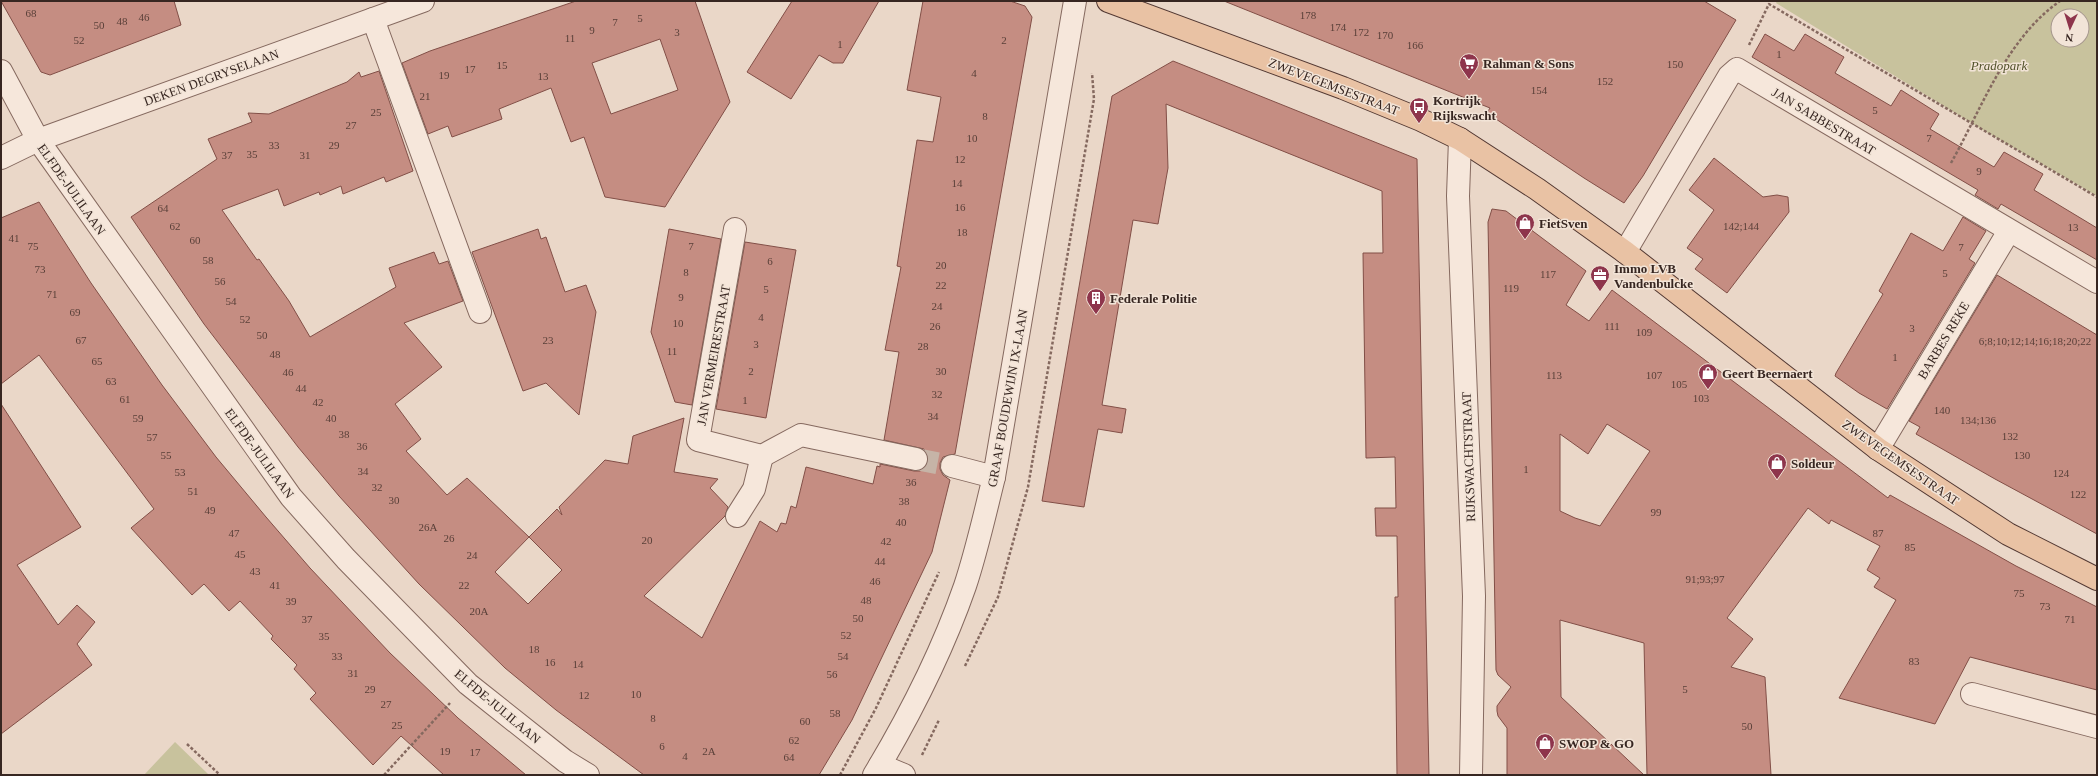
<svg xmlns="http://www.w3.org/2000/svg" width="2098" height="776" viewBox="0 0 2098 776" font-family="Georgia,serif">
<rect width="100%" height="100%" fill="#ead7c8"/>
<g fill="#c8c29d" fill-rule="evenodd">
<path d="M1777,1H2097V196L1983,130L1776,3ZM2058,16H2082V40H2058Z"/>
<path d="M175,742L206,772L209,775H144Z"/>
</g>
<g fill="#c58d82" stroke="#824f47" fill-rule="evenodd">
<path d="M1,1H174L181,25L50,75L41,72Z"/>
<path d="M576,1H695L730,102L665,207L605,197L584,137L571,142L551,88L499,109L502,119L452,137L448,126L428,134L402,63L430,51ZM660,39L678,90L611,114L592,63Z"/>
<path d="M792,1H879L843,63H833L819,55L791,99L747,72Z"/>
<path d="M923,1H1010L1025,6L1032,17L955,454L943,457L940,463V469L943,475L950,480L932,552L852,720L819,775H644L556,710L505,668L419,584L339,496L298,447L204,324L131,217L217,159L208,139L252,122L248,113L269,114L347,82L359,72L361,77L379,71L413,171L386,182L384,177L343,194L341,186L320,195L319,192L284,206L278,189L222,210L257,260L259,259L289,301L310,337L396,287L389,268L434,252L439,264L448,261L463,301L404,323L442,367L395,404L421,439L406,451L447,495L467,478L529,537L495,572L528,604L562,570L529,537L557,509L562,515L559,507L605,460L628,464L633,436L684,418L674,472L718,479L710,488L728,507L725,516L644,596L702,638L760,521L777,532L781,523L786,524L791,506L796,508L806,467L873,484L877,466L880,467V464L914,471H920L925,468L928,462V455L924,449L884,440L899,352L885,350L901,267L897,266L917,140L933,142L941,97L907,90Z"/>
<path d="M1224,1H1704L1736,20L1643,176L1624,203L1584,178L1487,113L1490,108Z"/>
<path d="M1765,34L1794,51L1805,34L1844,57L1835,73L1891,106L1901,90L1939,114L1930,129L1994,167L2004,152L2043,174L2034,190L2097,228V260L2001,204L1998,209L1975,195L1978,190L1752,57Z"/>
<path d="M1173,61L1417,159L1429,775H1397L1395,597H1398L1397,536H1376L1375,508H1396L1395,457L1366,458L1363,253H1383L1382,191L1166,104L1168,168L1158,224L1133,220L1102,405L1126,409L1122,433L1098,429L1084,507L1042,501L1112,96Z"/>
<path d="M1714,158L1763,197L1777,195L1788,197L1789,212L1727,293L1695,269L1703,259L1687,248L1714,210L1689,190Z"/>
<path d="M39,202L91,283L162,385L216,457L266,517L310,568L390,653L458,718L526,775H444L401,736L373,765L310,699L316,693L294,669L297,665L271,639L273,636L240,601L229,611L204,584L192,595L131,528L154,509L39,355L1,384V218Z"/>
<path d="M1492,209L1506,211L1586,271L1566,305L1589,321L1612,290L1888,498L1890,495L2016,566L2097,607V690L1970,657L1935,724L1839,698L1896,600L1874,587L1880,578L1867,570L1880,546L1831,520L1829,524L1808,508L1727,618L1753,639L1731,667L1765,677L1771,775H1647L1644,643L1560,620L1561,697L1644,775H1507V728L1498,716L1497,711V706L1511,687L1498,675L1496,670L1488,222ZM1607,424L1650,451L1600,526L1575,518L1560,511V434L1588,454Z"/>
<path d="M1963,217L1986,231L1969,259L1975,263L1887,409L1859,393L1835,376L1836,373L1883,294L1879,291L1911,233L1943,251Z"/>
<path d="M538,229L541,239L546,237L565,292L586,285L596,312L579,415L546,383L523,391L472,252Z"/>
<path d="M669,229L721,239L692,405L675,402L651,332Z"/>
<path d="M745,242L796,250L766,418L716,409Z"/>
<path d="M1997,275L2097,335V534L1995,479L1916,434L1920,427L1909,421Z"/>
<path d="M1,404L81,527L17,565L58,625L77,605L95,622L77,644L92,665L1,734Z"/>
</g>
<g fill="none" stroke-linecap="round" stroke-linejoin="round">
<path stroke="#c6b4a7" stroke-width="22" stroke-dasharray="22 11" stroke-linecap="butt" d="M916,459L952,466"/>
<g stroke="#85695f" stroke-width="24">
<g id="minor">
<path d="M373,19L480,312"/>
<path d="M1,71L38,140L291,497L346,559L468,684L565,761L588,775"/>
<path d="M1460,139L1458,196L1474,596L1471,775"/>
<path d="M1,158L38,140L423,1"/>
<path d="M735,229L698,440L762,456L801,435L916,459"/>
<path d="M1625,252L1729,76L1737,69L2097,282"/>
<path d="M1878,449L2009,231"/>
<path d="M952,466L994,477"/>
<path d="M737,516L754,489L762,456"/>
<path d="M1972,694L2097,727"/>
<path d="M880,765L904,775"/>
<path d="M874,775C910,715 942,652 965,586C977,550 985,513 994,477L1075,1"/>
</g>
</g>
<g stroke="#533933" stroke-width="24">
<path id="major" d="M1108,1L1343,88L1421,120L1460,139L1537,189L1625,252L1878,449L2008,534L2097,579"/>
</g>
<g stroke="#85695f" stroke-width="2.5" stroke-dasharray="3 2" stroke-linecap="butt">
<path d="M1749,45L1769,4L2097,197"/>
<path d="M1951,163C1982,108 2006,39 2060,1"/>
<path d="M965,666L998,597L1028,487L1094,99L1092,73"/>
<path d="M187,744L220,775"/>
<path d="M922,755L939,720"/>
<path d="M384,775L450,703"/>
<path d="M840,775L876,708L939,572"/>
</g>
<use href="#minor" stroke="#f6e7db" stroke-width="22"/>
<use href="#major" stroke="#e9c2a4" stroke-width="22"/>
</g>
<defs>
<g id="supermarket-pin" transform="scale(1)"><path d="M0 17L-7.5 6A9.5 9.5 0 1 1 7.5 6Z" fill="#8e354c" stroke="#f2e4d7"/><path d="M-6-5.5h2.5l.6 2H6L4.5 2H-2.5L-4.4-4H-6ZM-1.5 3.2a1.3 1.3 0 1 0 .1 0ZM3 3.2a1.3 1.3 0 1 0 .1 0Z" fill="#fff"/></g>
<g id="bus-pin" transform="scale(1)"><path d="M0 17L-7.5 6A9.5 9.5 0 1 1 7.5 6Z" fill="#8e354c" stroke="#f2e4d7"/><path d="M-5-6H5V4H4V6H2V4H-2V6H-4V4H-5ZM-3.5-4V0h7V-4ZM-3.5 1.2v1.5H-2V1.2ZM2 1.2v1.5H3.5V1.2Z" fill="#fff"/></g>
<g id="shop-pin" transform="scale(1)"><path d="M0 17L-7.5 6A9.5 9.5 0 1 1 7.5 6Z" fill="#8e354c" stroke="#f2e4d7"/><path d="M-5-2.5h2.3a2.7 3.5 0 0 1 5.4 0H5L5.5 6h-11ZM-1.5-2.5h3a1.5 2.3 0 0 0-3 0Z" fill="#fff"/></g>
<g id="office-pin" transform="scale(1)"><path d="M0 17L-7.5 6A9.5 9.5 0 1 1 7.5 6Z" fill="#8e354c" stroke="#f2e4d7"/><path d="M-6-3h4V-5.5h4V-3h4V5H-6ZM-1-4.5V-3h2v-1.5ZM-6 0V1H6V0Z" fill="#fff"/></g>
<g id="building-pin" transform="scale(1)"><path d="M0 17L-7.5 6A9.5 9.5 0 1 1 7.5 6Z" fill="#8e354c" stroke="#f2e4d7"/><path d="M-4-6H4V6H1V3H-1V6H-4ZM-2.5-4.3h1.7v1.8h-1.7ZM.8-4.3h1.7v1.8H.8ZM-2.5-1h1.7V.8h-1.7ZM.8-1h1.7V.8H.8Z" fill="#fff"/></g>
</defs>
<g fill-rule="evenodd">
<use href="#supermarket-pin" x="1469" y="63"/>
<use href="#bus-pin" x="1419" y="107"/>
<use href="#shop-pin" x="1525" y="223"/>
<use href="#office-pin" x="1600" y="275"/>
<use href="#building-pin" x="1096" y="298"/>
<use href="#shop-pin" x="1708" y="373"/>
<use href="#shop-pin" x="1777" y="463"/>
<use href="#shop-pin" x="1545" y="743"/>
</g>
<g text-anchor="middle" stroke-width="3" stroke-linejoin="round" paint-order="stroke">
<g font-size="11" fill="#5a4039">
<text x="31" y="17">68</text>
<text x="1308" y="19">178</text>
<text x="144" y="21">46</text>
<text x="640" y="22">5</text>
<text x="122" y="25">48</text>
<text x="615" y="26">7</text>
<text x="99" y="29">50</text>
<text x="1338" y="31">174</text>
<text x="592" y="34">9</text>
<text x="677" y="36">3</text>
<text x="1361" y="36">172</text>
<text x="1385" y="39">170</text>
<text x="570" y="42">11</text>
<text x="79" y="44">52</text>
<text x="1004" y="44">2</text>
<text x="840" y="48">1</text>
<text x="1415" y="49">166</text>
<text x="1779" y="58">1</text>
<text x="1675" y="68">150</text>
<text x="502" y="69">15</text>
<text x="470" y="73">17</text>
<text x="974" y="77">4</text>
<text x="444" y="79">19</text>
<text x="543" y="80">13</text>
<text x="1605" y="85">152</text>
<text x="1539" y="94">154</text>
<text x="425" y="100">21</text>
<text x="1875" y="114">5</text>
<text x="376" y="116">25</text>
<text x="985" y="120">8</text>
<text x="351" y="129">27</text>
<text x="972" y="142">10</text>
<text x="1929" y="142">7</text>
<text x="274" y="149">33</text>
<text x="334" y="149">29</text>
<text x="252" y="158">35</text>
<text x="227" y="159">37</text>
<text x="305" y="159">31</text>
<text x="960" y="163">12</text>
<text x="1979" y="175">9</text>
<text x="957" y="187">14</text>
<text x="960" y="211">16</text>
<text x="163" y="212">64</text>
<text x="175" y="230">62</text>
<text x="1741" y="230">142;144</text>
<text x="2073" y="231">13</text>
<text x="962" y="236">18</text>
<text x="14" y="242">41</text>
<text x="195" y="244">60</text>
<text x="33" y="250">75</text>
<text x="691" y="250">7</text>
<text x="1961" y="251">7</text>
<text x="208" y="264">58</text>
<text x="770" y="265">6</text>
<text x="941" y="269">20</text>
<text x="40" y="273">73</text>
<text x="686" y="276">8</text>
<text x="1945" y="277">5</text>
<text x="1548" y="278">117</text>
<text x="220" y="285">56</text>
<text x="941" y="289">22</text>
<text x="1511" y="292">119</text>
<text x="766" y="293">5</text>
<text x="52" y="298">71</text>
<text x="681" y="301">9</text>
<text x="231" y="305">54</text>
<text x="937" y="310">24</text>
<text x="75" y="316">69</text>
<text x="761" y="321">4</text>
<text x="245" y="323">52</text>
<text x="678" y="327">10</text>
<text x="935" y="330">26</text>
<text x="1612" y="330">111</text>
<text x="1912" y="332">3</text>
<text x="1644" y="336">109</text>
<text x="262" y="339">50</text>
<text x="81" y="344">67</text>
<text x="548" y="344">23</text>
<text x="2035" y="345">6;8;10;12;14;16;18;20;22</text>
<text x="756" y="348">3</text>
<text x="923" y="350">28</text>
<text x="672" y="355">11</text>
<text x="275" y="358">48</text>
<text x="1895" y="361">1</text>
<text x="97" y="365">65</text>
<text x="751" y="375">2</text>
<text x="941" y="375">30</text>
<text x="288" y="376">46</text>
<text x="1554" y="379">113</text>
<text x="1654" y="379">107</text>
<text x="111" y="385">63</text>
<text x="1679" y="388">105</text>
<text x="301" y="392">44</text>
<text x="937" y="398">32</text>
<text x="1701" y="402">103</text>
<text x="125" y="403">61</text>
<text x="745" y="404">1</text>
<text x="318" y="406">42</text>
<text x="1942" y="414">140</text>
<text x="933" y="420">34</text>
<text x="138" y="422">59</text>
<text x="331" y="422">40</text>
<text x="1978" y="424">134;136</text>
<text x="344" y="438">38</text>
<text x="2010" y="440">132</text>
<text x="152" y="441">57</text>
<text x="362" y="450">36</text>
<text x="166" y="459">55</text>
<text x="2022" y="459">130</text>
<text x="1526" y="473">1</text>
<text x="363" y="475">34</text>
<text x="180" y="476">53</text>
<text x="2061" y="477">124</text>
<text x="911" y="486">36</text>
<text x="377" y="491">32</text>
<text x="193" y="495">51</text>
<text x="2078" y="498">122</text>
<text x="394" y="504">30</text>
<text x="904" y="505">38</text>
<text x="210" y="514">49</text>
<text x="1656" y="516">99</text>
<text x="901" y="526">40</text>
<text x="428" y="531">26A</text>
<text x="234" y="537">47</text>
<text x="1878" y="537">87</text>
<text x="449" y="542">26</text>
<text x="647" y="544">20</text>
<text x="886" y="545">42</text>
<text x="1910" y="551">85</text>
<text x="240" y="558">45</text>
<text x="472" y="559">24</text>
<text x="880" y="565">44</text>
<text x="255" y="575">43</text>
<text x="1705" y="583">91;93;97</text>
<text x="875" y="585">46</text>
<text x="275" y="589">41</text>
<text x="464" y="589">22</text>
<text x="2019" y="597">75</text>
<text x="866" y="604">48</text>
<text x="291" y="605">39</text>
<text x="2045" y="610">73</text>
<text x="479" y="615">20A</text>
<text x="858" y="622">50</text>
<text x="307" y="623">37</text>
<text x="2070" y="623">71</text>
<text x="846" y="639">52</text>
<text x="324" y="640">35</text>
<text x="534" y="653">18</text>
<text x="337" y="660">33</text>
<text x="843" y="660">54</text>
<text x="1914" y="665">83</text>
<text x="550" y="666">16</text>
<text x="578" y="668">14</text>
<text x="353" y="677">31</text>
<text x="832" y="678">56</text>
<text x="370" y="693">29</text>
<text x="1685" y="693">5</text>
<text x="636" y="698">10</text>
<text x="584" y="699">12</text>
<text x="386" y="708">27</text>
<text x="835" y="717">58</text>
<text x="653" y="722">8</text>
<text x="805" y="725">60</text>
<text x="397" y="729">25</text>
<text x="1747" y="730">50</text>
<text x="794" y="744">62</text>
<text x="662" y="750">6</text>
<text x="445" y="755">19</text>
<text x="709" y="755">2A</text>
<text x="475" y="756">17</text>
<text x="685" y="760">4</text>
<text x="789" y="761">64</text>
</g>
<g font-size="13" font-weight="bold" fill="#372621" stroke="#f2e4d7" text-anchor="start">
<text x="1483" y="68">Rahman &amp; Sons</text>
<text x="1433" y="105">Kortrijk<tspan x="1433" dy="15">Rijkswacht</tspan></text>
<text x="1539" y="228">FietSven</text>
<text x="1614" y="273">Immo LVB<tspan x="1614" dy="15">Vandenbulcke</tspan></text>
<text x="1110" y="303">Federale Politie</text>
<text x="1722" y="378">Geert Beernaert</text>
<text x="1791" y="468">Soldeur</text>
<text x="1559" y="748">SWOP &amp; GO</text>
</g>
<g font-size="13" font-style="italic" fill="#51512a" stroke="#f2e4d7">
<text x="1999" y="70">Pradopark</text>
</g>
<g font-size="13" fill="#372621" stroke="#f2e4d7">
<text transform="translate(211 77) rotate(-20)" y="5">DEKEN DEGRYSELAAN</text>
<text transform="translate(1334 86) rotate(21)" y="5">ZWEVEGEMSESTRAAT</text>
<text transform="translate(1824 121) rotate(31)" y="5">JAN SABBESTRAAT</text>
<text transform="translate(72 189) rotate(55)" y="5">ELFDE-JULILAAN</text>
<text transform="translate(1943 340) rotate(-59)" y="5">BARBES REKE</text>
<text transform="translate(713 355) rotate(-80)" y="5">JAN VERMEIRESTRAAT</text>
<text transform="translate(1007 398) rotate(-80)" y="5">GRAAF BOUDEWIJN IX-LAAN</text>
<text transform="translate(260 453) rotate(54)" y="5">ELFDE-JULILAAN</text>
<text transform="translate(1468 457) rotate(-92)" y="5">RIJKSWACHTSTRAAT</text>
<text transform="translate(1901 462) rotate(35)" y="5">ZWEVEGEMSESTRAAT</text>
<text transform="translate(498 706) rotate(40)" y="5">ELFDE-JULILAAN</text>
</g>
</g>
<rect width="2098" height="776" fill="none" stroke="#372621" stroke-width="4"/>
<g transform="translate(2070 28) rotate(184)"><circle r="19" fill="#f2e4d7" stroke="#a7988e"/>
<path d="M0-3L7 15L0 10L-7 15Z" fill="#8e354c"/>
<text y="-6" font-size="11" font-weight="bold" text-anchor="middle" fill="#372621">N</text>
</g>
</svg>
